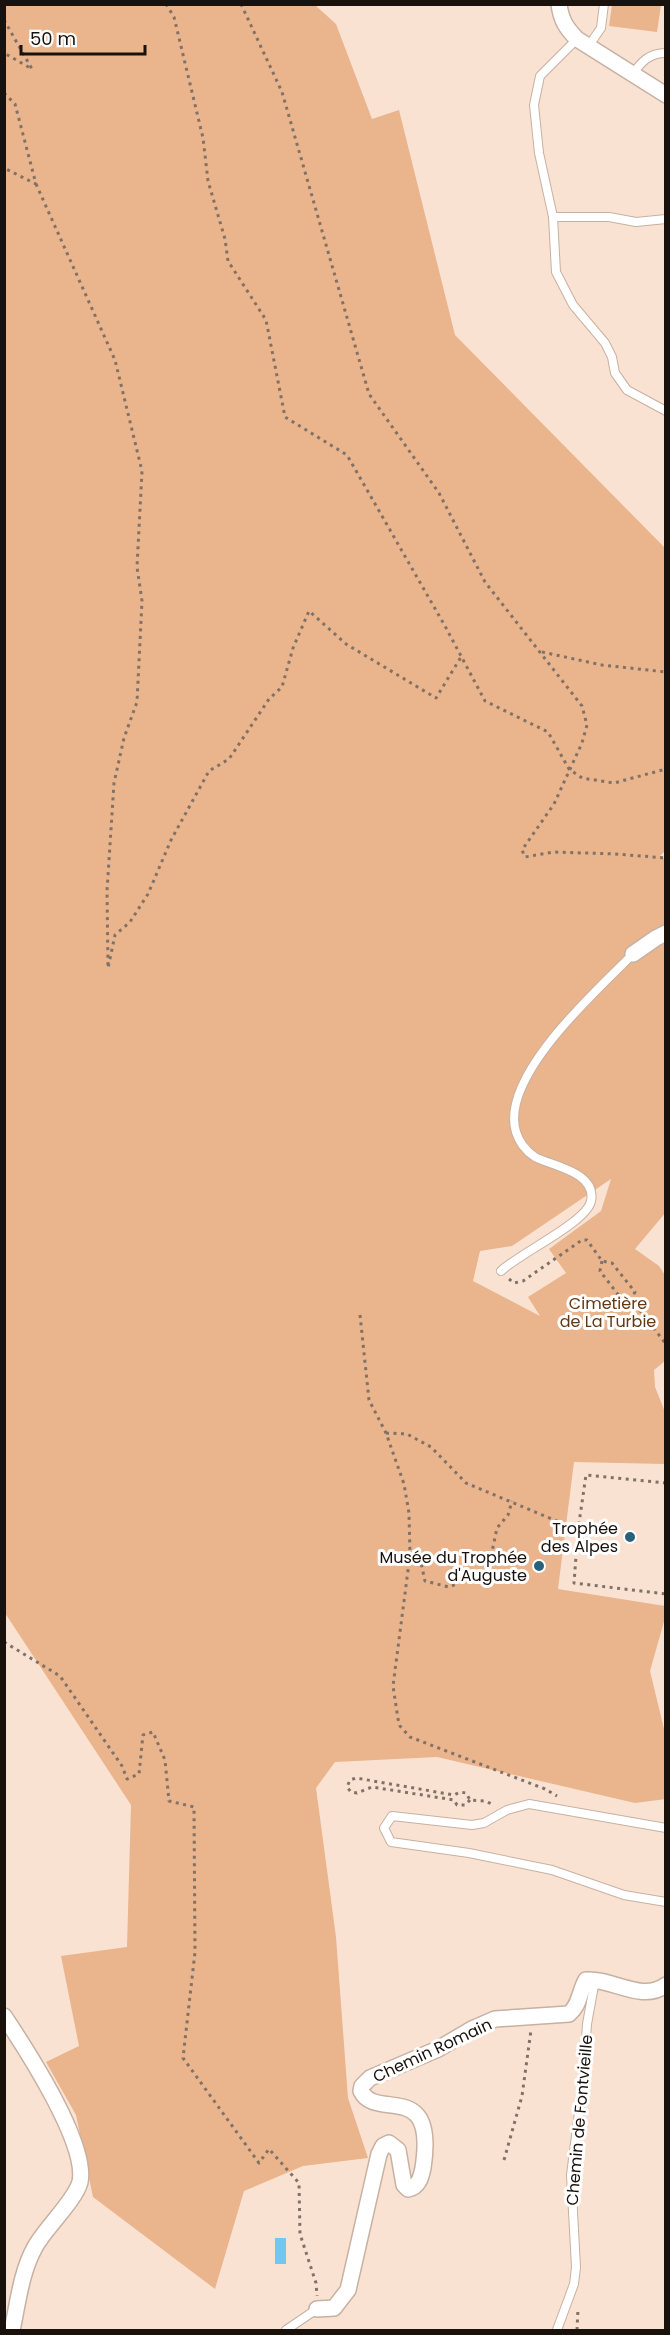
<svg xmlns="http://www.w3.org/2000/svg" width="670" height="2335" viewBox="0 0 670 2335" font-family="Poppins,sans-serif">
<rect width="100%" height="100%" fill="#fae2d2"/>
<g fill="#eab48d" fill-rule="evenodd">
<path d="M5,5H315L336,24L372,119L399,110L455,335L665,548L666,850L660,856L666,860V929L664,930L666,945V1212L635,1249L659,1266L665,1275V1361L654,1370L655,1387L665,1412V1464L574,1462L558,1589L665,1606V1618L650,1671L665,1733L666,1799L635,1803L437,1757L335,1762L316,1788L336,1937L348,2098L368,2158L303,2166L244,2191L215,2289L93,2197L76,2115L46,2062L79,2046L61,1956L127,1947L131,1805L5,1613ZM611,1179L601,1211L549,1249L566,1273L528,1297L540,1316L473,1281L480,1251L512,1246Z"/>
<path d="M612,5H661L657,32L609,26Z"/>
</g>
<rect fill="#71c7f1" x="275" y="2238" width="11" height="26"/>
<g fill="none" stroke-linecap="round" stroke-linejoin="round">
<g stroke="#c7b1a2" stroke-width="10">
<g id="service">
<path d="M577,39L540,76L534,105L539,153L553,217L556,272L573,305L605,343L612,357L615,373L627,390L666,411"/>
<path d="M588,47L601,28L604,4"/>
<path d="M632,75C641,62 649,53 666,53"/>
<path d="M553,217H609L636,222L666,219"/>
<path d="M501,1271C520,1253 587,1222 591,1201C597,1172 552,1166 535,1157C526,1151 519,1142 516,1132C499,1077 598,989 633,954"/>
<path d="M666,1828L529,1804L507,1810L484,1823L472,1825L392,1816L384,1828L391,1842L469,1853L552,1870L624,1895L666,1902"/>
<path d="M286,2330L317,2309"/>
<path d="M557,2330L574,2284L576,2267L571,2175L583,2081L587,2024L595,1980"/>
</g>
</g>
<g stroke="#c7b1a2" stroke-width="18">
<g id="minor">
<path d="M559,4C561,20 566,28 577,39L666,95"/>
<path d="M633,954L656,938L666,933"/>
<path d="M4,2016C26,2049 88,2144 80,2182C75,2201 45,2228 35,2247C21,2272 18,2303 12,2330"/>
<path d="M317,2309L334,2308L348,2290L379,2154L383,2146L389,2143L398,2150L404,2185L408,2189C419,2187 421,2177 423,2168C437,2077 376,2122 361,2091L362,2086L370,2078L438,2049L472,2029L495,2019L569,2014C580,2005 579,1992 586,1980C612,1978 642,2003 666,1985"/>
</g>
</g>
<g stroke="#817268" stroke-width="3" stroke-dasharray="3 4.5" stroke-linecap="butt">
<path d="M166,4L174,17L203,138L208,181L225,239L228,261L266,320L285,417L347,455L445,626L485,701L548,732L569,769L582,778L614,783L666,769"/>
<path d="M241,4L282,92L369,394L439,493L485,582L582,706L587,725L582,743L554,804L522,850L525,857L554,852L615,854L666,858"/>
<path d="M4,20L32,69L4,53"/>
<path d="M4,93L15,104L36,184L4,168"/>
<path d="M36,184L115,360L142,471L137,567L142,601L137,702L124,738L114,783L107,891L108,968L115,935L130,922L148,894L171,840L209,771L229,759L269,699L282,687L293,648L309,611L346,644L436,698L461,657"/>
<path d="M542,652L602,665L666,672"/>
<path d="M602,1261L600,1271L623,1301L631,1299"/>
<path d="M509,1279L514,1283L523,1281L582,1240H587L602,1261L612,1263L635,1292L631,1299L666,1344"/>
<path d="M360,1315L369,1400L386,1433L404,1484L409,1513L410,1555L393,1686L398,1719L400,1726L410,1737L545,1789L557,1796"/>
<path d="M386,1433L407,1434L431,1447L466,1483L578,1530"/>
<path d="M666,1483L586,1475L578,1530L574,1583L666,1594"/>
<path d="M410,1555L421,1563L425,1581L449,1587L478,1575L489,1566L497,1528L508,1515L512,1501"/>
<path d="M4,1642L60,1676L122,1766L127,1779L139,1774L143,1735L153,1732L165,1760L169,1801L194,1807L195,1952L183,2058L259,2163L269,2149L299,2183L300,2234L316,2283L317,2296"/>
<path d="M470,1800L465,1805H457L454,1800L372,1787L357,1793L351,1792L347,1787L350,1780L356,1778L454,1795L460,1792L466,1793L470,1800L485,1801L494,1805"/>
<path d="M504,2160L522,2096L531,2030"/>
<path d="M577,2330L578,2309"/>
</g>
<use href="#service" stroke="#fff" stroke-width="8"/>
<use href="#minor" stroke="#fff" stroke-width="15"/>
</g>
<g fill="#29617b" stroke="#fff" stroke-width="2">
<circle cx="630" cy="1537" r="6"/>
<circle cx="539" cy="1566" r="6"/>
</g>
<g text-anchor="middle" stroke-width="6" stroke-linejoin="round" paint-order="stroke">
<g font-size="16" fill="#633813" stroke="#fff">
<text x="608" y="1309">Cimetière<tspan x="608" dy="18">de La Turbie</tspan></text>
</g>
<g font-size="16" fill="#19120c" stroke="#fff" text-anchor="end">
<text x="618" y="1534">Trophée<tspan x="618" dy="18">des Alpes</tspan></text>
<text x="527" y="1563">Musée du Trophée<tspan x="527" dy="18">d'Auguste</tspan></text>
</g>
<g font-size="16" fill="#19120c" stroke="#fff">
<text transform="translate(432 2050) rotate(-25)" y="6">Chemin Romain</text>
<text transform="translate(579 2120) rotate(-85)" y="6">Chemin de Fontvieille</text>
</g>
</g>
<rect width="670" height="2335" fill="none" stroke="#19120c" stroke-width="12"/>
<path d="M21 45v9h124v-9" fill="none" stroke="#19120c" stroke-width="3"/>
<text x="30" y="45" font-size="18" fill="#19120c" stroke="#ffffff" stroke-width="4.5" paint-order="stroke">50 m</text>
</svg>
